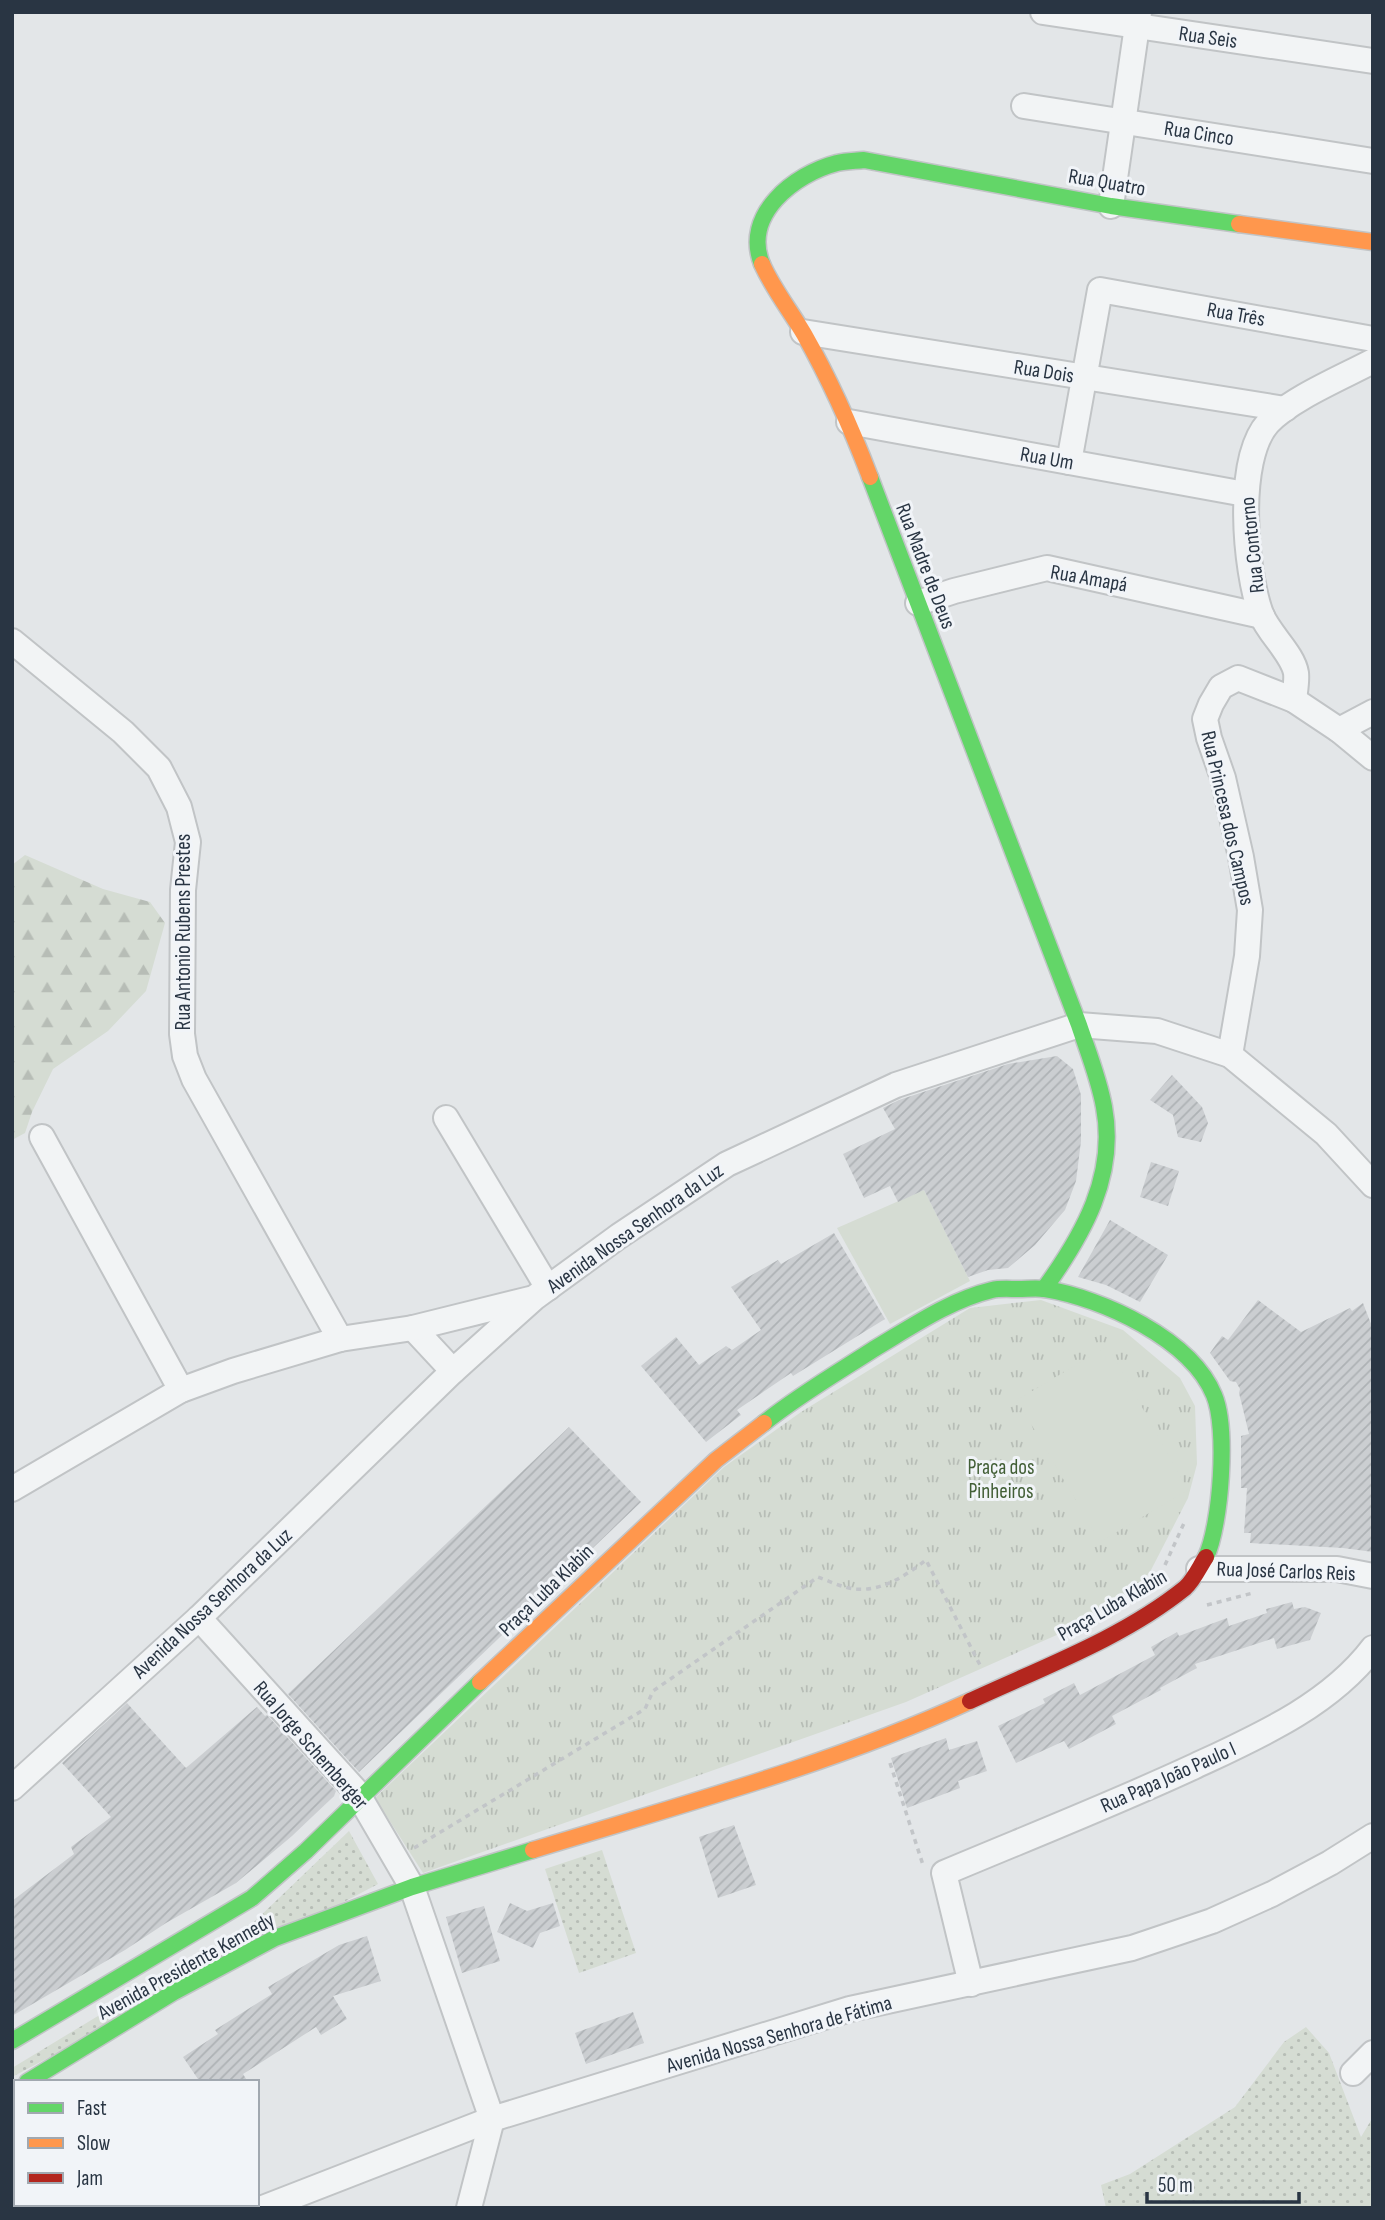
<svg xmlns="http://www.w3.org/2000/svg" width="1385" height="2220" viewBox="0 0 1385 2220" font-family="'Sofia Sans Condensed',sans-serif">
<defs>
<pattern id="grass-dots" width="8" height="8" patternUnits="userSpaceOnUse" patternTransform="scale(1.75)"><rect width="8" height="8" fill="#d5dcd3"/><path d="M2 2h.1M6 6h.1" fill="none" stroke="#b7bdb6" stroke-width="1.8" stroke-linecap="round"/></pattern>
<pattern id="forest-firs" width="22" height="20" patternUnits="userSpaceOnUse" patternTransform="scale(1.75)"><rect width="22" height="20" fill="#d5dcd3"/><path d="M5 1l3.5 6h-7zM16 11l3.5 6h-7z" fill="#b7bdb6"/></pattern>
<pattern id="park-tufts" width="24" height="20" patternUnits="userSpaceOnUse" patternTransform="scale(1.75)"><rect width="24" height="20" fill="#d5dcd3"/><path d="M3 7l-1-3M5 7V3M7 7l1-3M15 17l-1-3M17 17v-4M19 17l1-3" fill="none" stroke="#b7bdb6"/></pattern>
<pattern id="building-hatch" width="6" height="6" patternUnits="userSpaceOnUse" patternTransform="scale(1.75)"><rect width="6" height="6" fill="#cbced1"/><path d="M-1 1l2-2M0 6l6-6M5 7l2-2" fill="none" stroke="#aeb2b5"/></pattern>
</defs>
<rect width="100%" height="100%" fill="#e3e6e8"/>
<g fill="url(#grass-dots)">
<path d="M349,1831L378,1884L12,2077V2068L255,1921Z"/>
<path d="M602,1850L636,1953L579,1973L545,1869Z"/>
<path d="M1306,2027L1329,2053L1361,2137L1373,2117V2208H1106L1101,2185L1130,2174L1235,2107L1284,2042Z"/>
</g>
<path fill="url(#forest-firs)" d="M25,855L103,889L150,902L165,923L146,991L108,1031L53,1069L32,1112L25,1133L12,1140V865Z"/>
<path fill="url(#park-tufts)" d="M1041,1300L1123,1330L1180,1378L1195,1406L1197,1464L1188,1498L1150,1572L1128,1598L1068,1630L906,1702L423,1873L375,1798L724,1467L801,1412L970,1308Z"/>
<g fill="#d5dcd3">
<path d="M924,1190L970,1281L890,1324L837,1228Z"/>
<path d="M1108,1346L1188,1490L1100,1542L1017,1400Z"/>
</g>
<g fill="url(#building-hatch)">
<path d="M1057,1056L1073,1069L1081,1095V1141L1076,1181L1065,1210L1035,1245L1008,1268L988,1270L968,1277L924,1190L898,1202L890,1186L864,1198L843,1154L895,1129L883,1108L899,1100L1008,1064Z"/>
<path d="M1172,1075L1202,1107L1208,1123L1201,1142L1178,1137L1173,1115L1150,1100Z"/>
<path d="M1151,1162L1179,1171L1168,1206L1140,1197Z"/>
<path d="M1110,1220L1168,1255L1140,1302L1106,1285L1078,1277Z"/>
<path d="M834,1233L885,1319L793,1376L791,1373L737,1410L741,1415L706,1442L641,1366L676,1337L699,1365L726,1346L732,1350L761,1330L731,1287L778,1260L781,1264Z"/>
<path d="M1258,1300L1301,1332L1350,1308L1352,1311L1363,1303L1373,1329V1552L1343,1548L1250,1543L1251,1533H1244L1247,1488H1241V1436L1249,1434L1239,1393L1240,1389L1236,1382L1230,1381L1210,1353L1222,1336L1228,1340Z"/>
<path d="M569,1427L641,1502L359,1772L288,1694Z"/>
<path d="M1292,1602L1294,1609L1305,1607L1321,1613L1310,1640L1277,1649L1274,1638L1195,1664L1197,1668L1160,1688L1161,1690L1112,1716L1116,1724L1069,1749L1064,1741L1016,1763L998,1726L1045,1703L1043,1699L1074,1683L1080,1695L1155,1655L1151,1647L1177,1632L1179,1636L1227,1618L1229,1626L1267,1613L1266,1609Z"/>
<path d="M127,1703L186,1768L257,1707L265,1716L267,1715L336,1791L334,1796L292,1836L236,1883L166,1923L125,1950L12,2016V1901L74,1854L71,1847L111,1817L62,1763Z"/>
<path d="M946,1738L949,1750L977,1741L987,1771L958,1781L960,1788L907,1808L891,1758Z"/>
<path d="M734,1825L756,1885L718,1898L699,1837Z"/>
<path d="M510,1903L527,1911L553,1903L560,1926L540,1933L533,1948L497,1932Z"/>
<path d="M484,1906L500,1961L462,1973L446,1917Z"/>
<path d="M367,1936L381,1981L333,1996L347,2019L321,2035L316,2027L243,2074L248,2082H200L183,2057L218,2034L215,2030L272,1994L268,1987L339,1945Z"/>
<path d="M633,2012L644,2043L586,2064L575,2033Z"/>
</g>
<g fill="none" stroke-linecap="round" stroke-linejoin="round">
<g stroke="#c1c4c6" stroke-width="28">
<g id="street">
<path d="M1043,12L1373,61"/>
<path d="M1024,106L1373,161"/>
<path d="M1111,206L1139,12"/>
<path d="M803,332L1285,409"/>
<path d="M849,422L1245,494"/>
<path d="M1069,462L1100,290L1373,339"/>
<path d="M918,603L954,591L1047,568L1262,616"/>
<path d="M12,641L123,732L159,768L179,807L188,842L183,890L182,1034L185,1056L194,1079L340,1339"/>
<path d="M1294,700C1295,691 1297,681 1296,673C1293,654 1269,634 1261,614C1245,570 1235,460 1268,423C1290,399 1343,377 1373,361"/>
<path d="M1339,730L1373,712"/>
<path d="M1230,1055L1247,956L1250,910L1241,857L1223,778L1209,738L1205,719L1211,704L1221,687L1238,678L1294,700L1339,730L1373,758"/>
<path d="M446,1118L548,1288"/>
<path d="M42,1137L181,1390"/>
<path d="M413,1328L453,1371"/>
<path d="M12,1489L181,1390L233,1371L340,1339L413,1328L530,1299"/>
<path d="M1199,1569H1337L1373,1576"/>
<path d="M199,1618L356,1791L412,1887L492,2119"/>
<path d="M12,1788L199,1618L453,1371L534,1298L619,1236L727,1164L896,1085L1079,1025L1157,1031L1230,1055L1326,1134L1373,1185"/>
<path d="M971,1984L944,1873C1027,1838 1111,1805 1193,1767C1257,1737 1329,1706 1373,1648"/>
<path d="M1353,2073L1373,2053"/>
<path d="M263,2208L492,2119L850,2009L1132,1948L1212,1921L1272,1894L1330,1863L1373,1836"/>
<path d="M469,2208L492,2119"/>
</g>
</g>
<g stroke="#c1c4c6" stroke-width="19">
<g id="fast">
<path d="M762,264C742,215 794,174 837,163C846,161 855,161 864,160L1111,206L1239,224"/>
<path d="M870,477L1079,1025C1088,1052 1099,1079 1104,1107C1117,1176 1083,1235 1044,1289"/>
<path d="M764,1423C799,1395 837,1373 874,1349C911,1327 950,1300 992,1290C1000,1288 1010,1289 1018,1289C1027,1289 1036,1288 1045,1289C1102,1298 1191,1339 1214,1395C1228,1428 1221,1524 1206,1557"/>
<path d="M12,2041L252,1898L306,1851L480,1682"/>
<path d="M27,2082L174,1992L275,1938L412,1887L533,1850"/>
</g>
</g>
<g stroke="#c1c4c6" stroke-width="19">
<g id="slow">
<path d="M1239,224L1373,242"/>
<path d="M762,264C773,289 790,310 804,334C830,380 851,427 870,477"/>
<path d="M480,1682L716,1460L764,1423"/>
<path d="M533,1850C680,1805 830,1765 970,1701"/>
</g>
</g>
<g stroke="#c1c4c6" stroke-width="19">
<path id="jam" d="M970,1701C1041,1668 1123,1638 1185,1588C1194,1580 1200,1566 1206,1557"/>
</g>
<g stroke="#c2c5c8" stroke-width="3.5" stroke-dasharray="5 5" stroke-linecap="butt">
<path d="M1165,1565L1185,1521"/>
<path d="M1207,1605L1253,1593"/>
<path d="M890,1763L923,1865"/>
<path d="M414,1848L645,1709L653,1691L818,1577C829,1581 843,1588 855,1589C881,1592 907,1575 926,1560L981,1667"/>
<path d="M12,2117L16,2115"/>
</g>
<use href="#street" stroke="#f2f4f5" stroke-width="24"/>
<use href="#fast" stroke="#63d668" stroke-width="16"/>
<use href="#slow" stroke="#ff974d" stroke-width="16"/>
<use href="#jam" stroke="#b3261e" stroke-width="16"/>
</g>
<g text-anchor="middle" stroke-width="6" stroke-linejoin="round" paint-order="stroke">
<g font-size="21" fill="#293543" stroke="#f1f4f8">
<text transform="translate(1208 37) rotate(8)" y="7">Rua Seis</text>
<text transform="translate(1199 133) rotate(9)" y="7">Rua Cinco</text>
<text transform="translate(1107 182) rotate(10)" y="7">Rua Quatro</text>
<text transform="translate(1236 314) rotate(10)" y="7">Rua Três</text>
<text transform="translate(1044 371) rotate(9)" y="7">Rua Dois</text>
<text transform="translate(1047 458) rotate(10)" y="7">Rua Um</text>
<text transform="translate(1252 545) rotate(-96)" y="7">Rua Contorno</text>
<text transform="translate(926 566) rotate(69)" y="7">Rua Madre de Deus</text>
<text transform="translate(1089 578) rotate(10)" y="7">Rua Amapá</text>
<text transform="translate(1228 818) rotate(77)" y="7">Rua Princesa dos Campos</text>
<text transform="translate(183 932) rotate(-90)" y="7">Rua Antonio Rubens Prestes</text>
<text transform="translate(635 1228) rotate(-35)" y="7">Avenida Nossa Senhora da Luz</text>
<text transform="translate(1286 1571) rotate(2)" y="7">Rua José Carlos Reis</text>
<text transform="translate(546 1590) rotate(-44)" y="7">Praça Luba Klabin</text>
<text transform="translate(212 1603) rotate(-43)" y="7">Avenida Nossa Senhora da Luz</text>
<text transform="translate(1112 1605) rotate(-30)" y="7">Praça Luba Klabin</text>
<text transform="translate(311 1745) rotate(49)" y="7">Rua Jorge Schemberger</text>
<text transform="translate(1168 1777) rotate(-24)" y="7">Rua Papa João Paulo I</text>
<text transform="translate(186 1966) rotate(-29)" y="7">Avenida Presidente Kennedy</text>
<text transform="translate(779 2034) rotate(-16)" y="7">Avenida Nossa Senhora de Fátima</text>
</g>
<g font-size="21" fill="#425f36" stroke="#f1f4f8">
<text x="1001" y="1474">Praça dos<tspan x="1001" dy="24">Pinheiros</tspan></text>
</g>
</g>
<rect width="1385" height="2220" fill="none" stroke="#293543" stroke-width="28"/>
<rect x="14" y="2080" width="245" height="126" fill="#f1f4f8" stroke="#a1a8b0" stroke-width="2"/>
<rect x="28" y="2103" width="35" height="10" fill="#63d668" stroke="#a1a8b0" stroke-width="2"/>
<text x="77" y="2115" font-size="21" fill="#293543">Fast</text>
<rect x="28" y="2138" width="35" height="10" fill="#ff974d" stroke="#a1a8b0" stroke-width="2"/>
<text x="77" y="2150" font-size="21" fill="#293543">Slow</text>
<rect x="28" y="2173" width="35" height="10" fill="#b3261e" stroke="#a1a8b0" stroke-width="2"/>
<text x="77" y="2185" font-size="21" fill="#293543">Jam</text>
<path d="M1147 2192v10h152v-10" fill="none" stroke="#293543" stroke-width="3.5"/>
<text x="1158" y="2192" font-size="21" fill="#293543" stroke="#f1f4f8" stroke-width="5" paint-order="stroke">50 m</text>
</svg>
